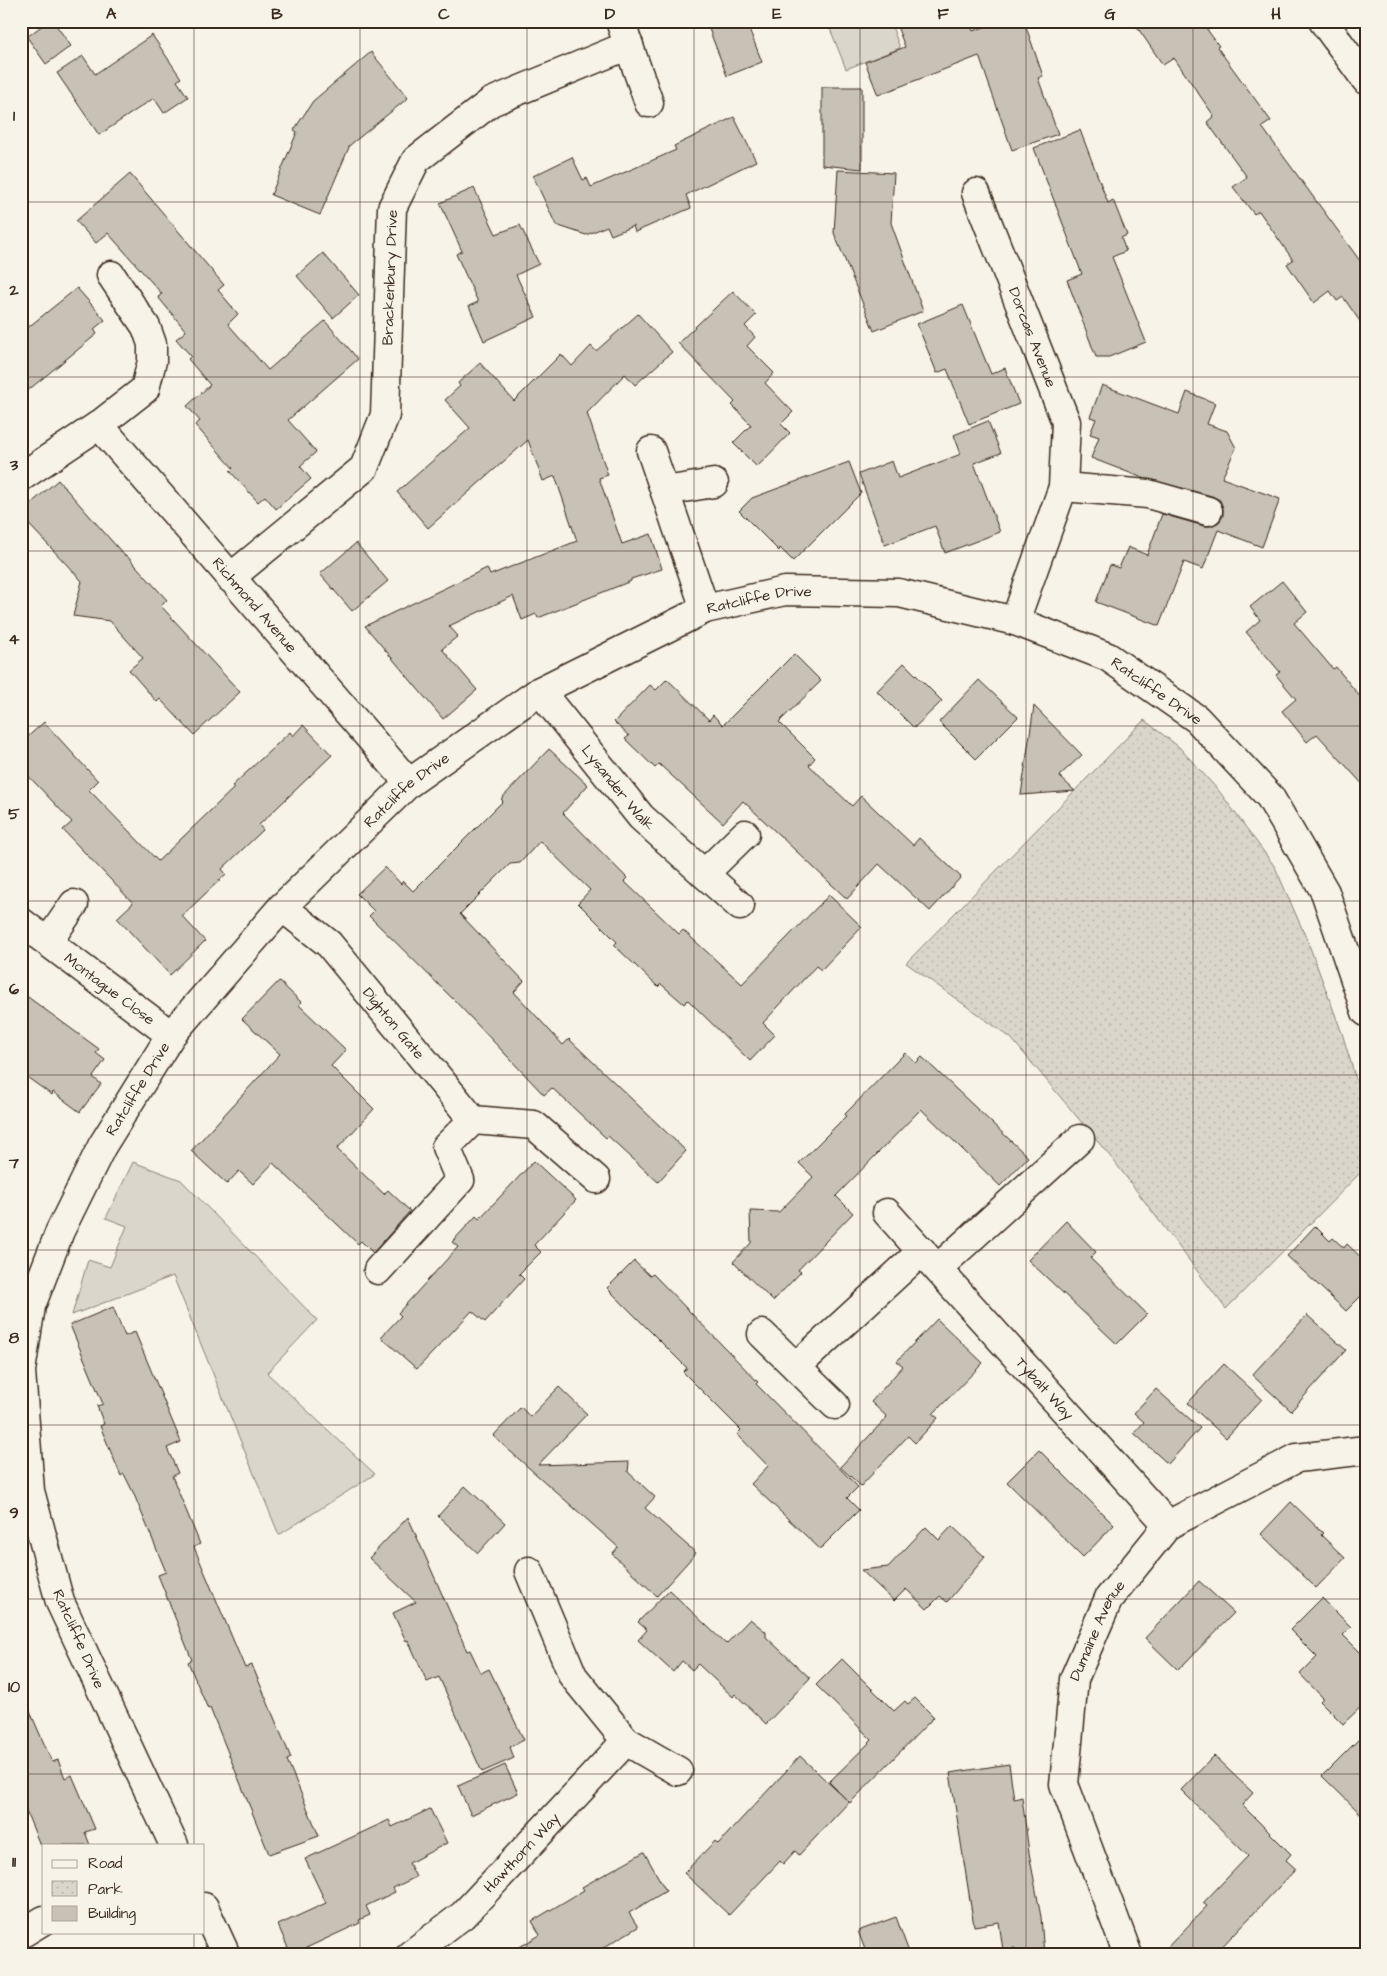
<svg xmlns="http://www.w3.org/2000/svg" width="1387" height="1976" viewBox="0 0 1387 1976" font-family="'Architects Daughter',sans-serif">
<defs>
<pattern id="park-dots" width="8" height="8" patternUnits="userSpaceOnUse" patternTransform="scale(1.25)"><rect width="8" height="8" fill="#dbd6cb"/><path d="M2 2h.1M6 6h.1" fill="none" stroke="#bdb8ae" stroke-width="1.8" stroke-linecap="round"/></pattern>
</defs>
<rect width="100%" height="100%" fill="#f7f3e8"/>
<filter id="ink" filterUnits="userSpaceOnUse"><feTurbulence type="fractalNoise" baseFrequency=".02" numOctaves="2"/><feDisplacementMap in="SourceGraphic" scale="10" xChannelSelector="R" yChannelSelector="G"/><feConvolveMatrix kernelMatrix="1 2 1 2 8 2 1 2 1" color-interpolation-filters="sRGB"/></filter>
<g filter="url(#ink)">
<g fill="#dbd6cb" stroke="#8b8074">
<path d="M827,21H890L900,48L846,69Z"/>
<path d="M133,1162L181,1180L317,1320L267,1373L375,1474L279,1535L173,1276L72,1315L88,1260L110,1267L127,1226L106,1218Z"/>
</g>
<path fill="url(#park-dots)" stroke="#8b8074" d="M1144,720L1179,747L1219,791L1275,867L1308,942L1342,1033L1366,1113V1167L1226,1309L1114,1161L1011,1038L906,963Z"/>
<g fill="#c8c1b6" stroke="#3b2a1e">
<path d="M48,21H53L71,46L46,64L27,37Z"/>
<path d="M706,21H746L762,62L727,76Z"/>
<path d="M895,21H969L973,31L1002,21H1024L1043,76L1038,78L1058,134L1012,150L979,56L878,95L865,62L905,47Z"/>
<path d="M1133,21H1201L1219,46L1217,47L1271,121L1262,127L1366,269V330L1343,297L1337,301L1330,291L1314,303L1287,264L1293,260L1259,211L1254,214L1233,187L1247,177L1207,122L1214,116L1174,58L1163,65Z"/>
<path d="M152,35L181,78L177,81L188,97L164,113L154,98L99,135L57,73L83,56L95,74Z"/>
<path d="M371,52L408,98L350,145L320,215L271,195L297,132L294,130L313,101Z"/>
<path d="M822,87H862V169L822,165Z"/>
<path d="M734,117L756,161L686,195L691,208L635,232L633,226L611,235L607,226L586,235L556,225L533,176L572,157L583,180L587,178L591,187L676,150L674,146Z"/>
<path d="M1080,130L1108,203L1113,200L1127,235L1121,238L1126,251L1112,257L1146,342L1109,357H1096L1067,280L1082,274L1034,148Z"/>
<path d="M838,170L894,173L891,223L923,311L874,331L834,233Z"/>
<path d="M130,174L224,285L218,290L238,314L228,324L268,370L325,321L358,359L288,420L316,452L300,466L311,479L276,509L265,496L258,502L230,471L233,468L195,425L200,421L187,406L210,385L188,359L191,356L176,339L186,331L158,297L162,294L108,233L96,243L76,221Z"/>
<path d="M474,188L496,234L520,225L539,264L516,275L536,317L484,341L469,306L478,302L456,254L462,251L440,203Z"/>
<path d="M323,253L359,295L333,318L297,276Z"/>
<path d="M77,288L105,320L94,329L97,334L21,396V333Z"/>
<path d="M733,291L756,315L745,326L755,337L747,346L774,373L765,383L793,412L781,424L790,433L757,467L733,443L751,425L732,405L735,402L678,343Z"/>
<path d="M963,305L991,374L1005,368L1019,404L969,424L947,369L937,373L917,324Z"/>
<path d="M638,314L672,352L635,385L625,374L587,413L608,475L599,478L622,544L651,534L662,569L631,579V581L538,618L536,614L522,620L513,596L449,626L458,636L442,649L477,690L443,719L365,626L487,568L490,575L577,541L555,476L543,481L528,440L428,528L397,492L470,428L445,400L460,386L458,383L480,363L514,401L561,354L572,366L591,346L596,351Z"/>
<path d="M1102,385L1179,414L1187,392L1215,403L1207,424L1227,431L1236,448L1222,478L1280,499L1262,547L1218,530L1203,569L1184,562L1159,626L1096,602L1110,565L1119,568L1128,547L1147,555L1162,514L1204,526H1211L1219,522L1223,516V508L1220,500L1212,496L1143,478L1091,458L1099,437L1090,434L1096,419L1090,417Z"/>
<path d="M988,421L1001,453L974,463L1000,532L945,553L935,526L885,545L859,474L892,461L898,478L961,454L954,435Z"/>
<path d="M849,462L861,493L793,561L780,548L779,551L739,511L752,498Z"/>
<path d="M58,480L125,556L126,555L167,600L161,606L240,692L194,735L160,699L157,702L129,670L143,658L110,621L73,616L82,581L21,516V512Z"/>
<path d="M356,543L388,581L352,611L320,574Z"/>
<path d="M1282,581L1307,612L1294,623L1333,669L1336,667L1366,704V788L1317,734L1307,742L1282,711L1296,699L1276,675L1280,672L1246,632L1260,620L1250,607Z"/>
<path d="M794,654L821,681L779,722L815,758L809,765L852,806L861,796L913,845L919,838L961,877L930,911L879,864L847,899L743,801L723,823L659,764L655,768L625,739L629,736L614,722L650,685L656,690L667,679L709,720L713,715L723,725Z"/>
<path d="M904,663L942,701L914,728L877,691Z"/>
<path d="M979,680L1018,717L976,759L939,722Z"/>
<path d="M1034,706L1082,755L1059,776L1075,791L1021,795Z"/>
<path d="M44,722L98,781L89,790L158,861L234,788L232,786L290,732L293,736L303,725L332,755L259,825L263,830L222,869L226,874L182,916L205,941L170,975L117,918L133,903L63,830L72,822L21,768V743Z"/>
<path d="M549,749L588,785L563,813L627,878L624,881L679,934L683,930L742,984L829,895L862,927L821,970L816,966L763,1023L775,1035L750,1061L688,1000L684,1004L661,984L658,987L614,945L617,942L578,903L590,890L540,841L520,863L510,864L460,914L524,981L514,992L563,1045L569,1039L686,1151L658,1182L608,1136L606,1138L552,1088L544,1095L455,1001L369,916L374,911L357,894L385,867L401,884L403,881L413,891L503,801L501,799Z"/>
<path d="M279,981L301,1002L299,1005L346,1050L331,1066L374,1109L337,1149L384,1194L388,1190L410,1211L373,1253L361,1241L358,1244L273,1163L253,1184L239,1171L227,1184L191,1151L280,1054L242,1019Z"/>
<path d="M21,992L99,1049L96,1053L105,1060L93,1077L101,1084L80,1112L53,1092L52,1095L21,1073Z"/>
<path d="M905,1053L916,1063L922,1057L1028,1157L1000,1186L921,1109L836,1196L853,1213L798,1270L801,1272L773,1301L733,1262L751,1243L750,1211L779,1212L813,1177L799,1163L846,1116L845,1114Z"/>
<path d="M534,1161L576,1200L534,1245L541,1252L519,1274L524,1279L485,1322L472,1311L417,1369L381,1337L401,1316L398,1313L458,1247L452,1242L476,1216L479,1219Z"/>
<path d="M1066,1221L1096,1252L1090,1258L1147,1314L1117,1344L1028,1260Z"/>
<path d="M1315,1226L1330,1241L1333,1238L1344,1248L1347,1244L1366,1262V1291L1346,1311L1287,1256Z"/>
<path d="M634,1261L650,1276L653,1274L758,1382L756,1384L858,1487L847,1498L859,1510L820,1549L751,1484L768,1466L737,1434L741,1430L683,1372L687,1368L607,1288Z"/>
<path d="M113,1307L125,1336L135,1332L181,1442L167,1448L178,1473L172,1476L200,1544L194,1547L245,1668L252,1665L291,1758L287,1760L319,1836L269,1854L210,1708L208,1709L188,1662L192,1660L158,1575L166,1572L133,1492L124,1474L121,1476L100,1426L104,1424L97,1406L103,1404L70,1325Z"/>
<path d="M1307,1315L1346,1350L1291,1411L1252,1375Z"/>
<path d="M937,1319L983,1363L933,1414L938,1418L915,1443L908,1436L861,1486L840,1467L887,1417L871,1402L903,1366L897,1361Z"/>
<path d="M1224,1364L1262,1399L1226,1438L1188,1403Z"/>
<path d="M559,1387L587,1414L538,1465L629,1462L628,1472L655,1497L645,1508L696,1553L657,1596L612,1554L618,1547L493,1436L521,1407L530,1417Z"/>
<path d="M1156,1389L1200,1428L1168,1464L1134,1433L1144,1422L1134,1413Z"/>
<path d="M1039,1450L1114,1525L1083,1557L1007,1482Z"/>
<path d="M465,1486L505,1523L478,1553L438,1516Z"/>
<path d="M1291,1502L1323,1533L1321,1535L1345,1558L1316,1588L1261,1534Z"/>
<path d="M408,1517L467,1651L470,1650L481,1673L489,1669L524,1740L510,1747L514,1758L482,1772L439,1677L427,1682L408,1640L406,1641L393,1613L416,1602L369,1558Z"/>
<path d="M952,1526L985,1557L947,1602L940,1596L927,1609L906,1589L894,1601L861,1570L888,1567L926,1527L939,1540Z"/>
<path d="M1199,1581L1234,1613L1178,1670L1145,1638Z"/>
<path d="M669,1590L726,1644L750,1619L766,1632V1637L810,1678L766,1724L735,1694L733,1697L698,1664L692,1670L682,1661L673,1672L638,1640L647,1630L638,1622Z"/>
<path d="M1322,1598L1351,1627L1343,1635L1366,1658V1702L1343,1724L1320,1701L1323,1698L1300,1674L1317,1657L1290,1630Z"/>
<path d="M842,1659L894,1711L905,1701L908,1704L915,1698L934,1717L850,1803L829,1782L872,1740L816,1685Z"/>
<path d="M21,1691L52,1762L58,1760L65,1778L72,1775L95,1829L85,1832L90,1845H40L21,1799Z"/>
<path d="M1366,1732V1819L1322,1776Z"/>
<path d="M800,1756L849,1802L799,1855L795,1851L783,1864L780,1861L729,1915L684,1873L715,1841L718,1844Z"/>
<path d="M1214,1756L1253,1793L1242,1805L1291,1854L1286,1860L1296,1869L1214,1955H1160L1207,1906L1203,1903L1248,1856L1181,1790Z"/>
<path d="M1009,1764L1014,1799L1022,1797L1029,1853L1041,1917L1044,1955H1016L1015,1948L1003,1950L999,1922L974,1926L950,1773Z"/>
<path d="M505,1765L518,1793L471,1815L458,1786Z"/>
<path d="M430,1809L447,1843L409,1863L416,1877L393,1888L395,1892L366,1906L370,1915L359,1920L360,1923L291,1955L278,1925L326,1903L305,1859L389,1820L392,1827Z"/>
<path d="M644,1852L666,1891L629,1913L638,1927L591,1955H506L540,1935L532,1921L584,1890L582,1887Z"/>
<path d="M896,1917L910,1955H867L858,1931Z"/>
</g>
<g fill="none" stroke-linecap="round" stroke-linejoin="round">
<g stroke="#3b2a1e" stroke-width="31">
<g id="minor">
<path d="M620,21L649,103"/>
<path d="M1323,21L1366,80"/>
<path id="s1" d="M976,193L1066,422L1063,487L1015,621"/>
<path id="s2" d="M99,425L409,783"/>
<path d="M651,451L705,609"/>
<path d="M21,477L99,425L145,389L152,361V344L146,327L111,275"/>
<path d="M1063,487L1148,494L1208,511"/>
<path d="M665,491L714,483"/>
<path id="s3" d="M230,578L364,468L385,415L392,208L416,160L491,102L629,45"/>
<path id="s4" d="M540,691L641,817L740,906"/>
<path d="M704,874L745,834"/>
<path id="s5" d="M282,907L329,944L473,1120L446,1147L460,1180L378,1270"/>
<path id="s6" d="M21,922L171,1035"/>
<path d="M48,942L74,904"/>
<path d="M473,1120L534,1125L596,1179"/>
<path id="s7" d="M887,1213L1168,1525"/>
<path d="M938,1268L1080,1139"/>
<path d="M762,1334L835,1405"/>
<path d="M796,1367L922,1251"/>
<path d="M529,1571L573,1676L626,1741L678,1771"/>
<path id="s8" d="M174,1845L60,1602L30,1491L21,1371L31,1306L60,1231L102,1146L171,1035L282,907L409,783L540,691L705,609L785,591L899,593L1015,621L1108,657L1197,719L1270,797L1325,892L1366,1012"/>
<path d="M204,1907L226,1955"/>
<path d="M21,1934L44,1920"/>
<path id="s9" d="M410,1955L463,1915L626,1741"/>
<path id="s10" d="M1128,1955L1064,1784L1074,1679L1109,1598L1168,1525L1297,1458L1366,1450"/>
</g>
</g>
<use href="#minor" stroke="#f7f3e8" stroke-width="28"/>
</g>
</g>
<path fill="none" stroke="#3b2a1e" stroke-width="1" stroke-opacity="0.55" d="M194,21V1845M360,21V1955M527,21V1955M694,21V1955M860,21V1955M1026,21V1955M1193,21V1955M21,202H1366M21,377H1366M21,551H1366M21,726H1366M21,901H1366M21,1075H1366M21,1250H1366M21,1425H1366M21,1599H1366M21,1774H1366M194,1932V1955"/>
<g text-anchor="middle" stroke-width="4" stroke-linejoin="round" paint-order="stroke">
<g font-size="15" fill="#3b2a1e" stroke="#f7f3e8">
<text dy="5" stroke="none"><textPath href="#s3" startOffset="368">Brackenbury Drive</textPath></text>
<text dy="5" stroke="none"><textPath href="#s1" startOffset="155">Dorcas Avenue</textPath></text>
<text dy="5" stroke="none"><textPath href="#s8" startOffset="1622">Ratcliffe Drive</textPath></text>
<text dy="5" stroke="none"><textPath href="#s2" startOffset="238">Richmond Avenue</textPath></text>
<text dy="5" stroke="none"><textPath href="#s8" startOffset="2041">Ratcliffe Drive</textPath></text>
<text dy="5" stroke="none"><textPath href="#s4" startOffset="124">Lysander Walk</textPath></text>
<text dy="5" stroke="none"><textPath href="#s8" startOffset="1216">Ratcliffe Drive</textPath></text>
<text dy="5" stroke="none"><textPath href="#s6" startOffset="111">Montague Close</textPath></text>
<text dy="5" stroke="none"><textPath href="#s5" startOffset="162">Dighton Gate</textPath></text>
<text dy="5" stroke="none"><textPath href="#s8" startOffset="812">Ratcliffe Drive</textPath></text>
<text dy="5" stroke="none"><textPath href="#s7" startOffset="236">Tybalt Way</textPath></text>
<text dy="5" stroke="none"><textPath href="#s10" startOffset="342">Dumaine Avenue</textPath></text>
<text transform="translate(79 1639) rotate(66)" y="5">Ratcliffe Drive</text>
<text dy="5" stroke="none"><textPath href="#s9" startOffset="152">Hawthorn Way</textPath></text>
</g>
</g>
<rect width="1387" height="1976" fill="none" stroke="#f7f3e8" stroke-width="55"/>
<rect x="42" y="1844" width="162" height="90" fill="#f7f3e8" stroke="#aca397"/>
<rect x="52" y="1860" width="25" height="8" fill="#f7f3e8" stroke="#aca397"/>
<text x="88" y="1868" font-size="15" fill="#3b2a1e">Road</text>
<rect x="52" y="1881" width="25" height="15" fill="url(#park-dots)" stroke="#aca397"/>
<text x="88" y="1894" font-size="15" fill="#3b2a1e">Park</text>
<rect x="52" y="1906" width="25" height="15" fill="#c8c1b6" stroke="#aca397"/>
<text x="88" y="1918" font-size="15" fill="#3b2a1e">Building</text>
<rect x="28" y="28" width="1332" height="1920" fill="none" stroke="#3b2a1e" stroke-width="2"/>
<g font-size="16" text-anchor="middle" font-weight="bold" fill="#3b2a1e">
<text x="111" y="19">A</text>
<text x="277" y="19">B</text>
<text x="444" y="19">C</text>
<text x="610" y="19">D</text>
<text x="777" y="19">E</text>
<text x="943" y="19">F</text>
<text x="1110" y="19">G</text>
<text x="1276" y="19">H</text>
<text x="14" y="121">1</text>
<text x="14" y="295">2</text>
<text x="14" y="470">3</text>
<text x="14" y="644">4</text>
<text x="14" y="819">5</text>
<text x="14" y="994">6</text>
<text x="14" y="1168">7</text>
<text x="14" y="1343">8</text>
<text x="14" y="1518">9</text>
<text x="14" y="1692">10</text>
<text x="14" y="1867">11</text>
</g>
</svg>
